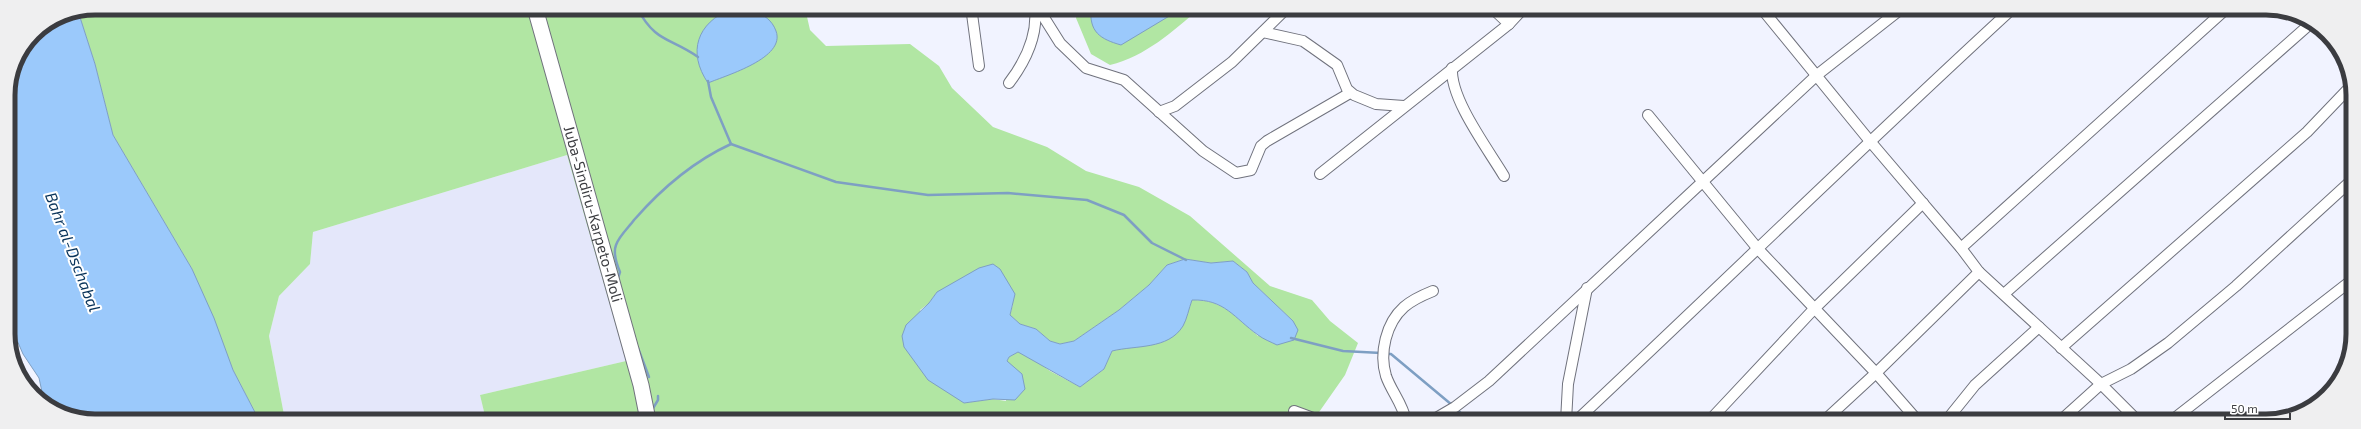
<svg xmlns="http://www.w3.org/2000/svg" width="2361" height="429" viewBox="0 0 2361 429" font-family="'Exo 2',sans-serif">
<rect width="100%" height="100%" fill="#f1f3ff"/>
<path fill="#e4e7fa" d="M567,155L626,361L480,395L486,420H285L269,336L279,296L310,264L313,232Z"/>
<g fill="#b1e6a3" fill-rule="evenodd">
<path d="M95,8H805L810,30L826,46L910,44L939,66L952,88L993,127L1047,147L1086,171L1139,187L1190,216L1270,286L1312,300L1330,321L1358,343L1345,375L1317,415L1321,421L486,420L480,395L626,361L567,155L313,232L310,264L279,296L269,336L285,420H259L233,370L192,269L113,135L95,64L78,11ZM1185,259L1211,263L1233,261L1247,272L1253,283L1293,321L1258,336C1237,317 1222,299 1192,300L1188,311L1145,346H1130L1112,351L1104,369L1080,387L1050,371L1025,353L1018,352L1009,357L1007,362L1006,401L993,399L964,403L920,310L929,303L937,292L1013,304L1010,315L1020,324L1036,329L1050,341L1060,344L1074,341L1119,310L1149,285L1167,265Z"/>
<path d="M1077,8H1200C1172,32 1146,56 1110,65L1091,54L1076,18Z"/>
</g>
<g fill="#9bc9fb" stroke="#7e9fc3">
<path d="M1091,8H1178L1171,15L1121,45C1100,39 1089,32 1091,8Z"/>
<path d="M731,9L745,15L754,11C764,15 772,20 776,31C786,58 727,75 708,83C687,52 697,23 731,9Z"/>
<path d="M78,11L95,64L113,135L192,269L214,318L233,370L259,420H83L44,401L39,378L23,354L10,324L8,95C10,84 11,71 15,61C26,36 51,17 78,11Z"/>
<path d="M1185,259L1211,263L1233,261L1247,272L1253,283L1293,321L1298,330L1294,340L1277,345C1271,342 1263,339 1258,335C1234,318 1225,299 1192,300C1189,308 1187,319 1183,326C1168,350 1136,345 1112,351L1104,369L1080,387L1018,352L1009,357L1007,361L1022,374L1025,389L1015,400L993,399L964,403L928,380L904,347L902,336L906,325L929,303L937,292L979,268L993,264L1000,269L1015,294L1010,315L1020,324L1036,329L1050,341L1060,344L1074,341L1119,310L1149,285L1167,265Z"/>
</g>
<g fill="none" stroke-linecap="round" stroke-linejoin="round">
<g stroke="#7e9fc3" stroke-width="2.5">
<path d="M637,8C656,43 669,37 698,57"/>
<path d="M708,81L711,97L731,144"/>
<path d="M618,278L620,272C617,265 613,253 616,245C619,236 629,227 634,220C662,188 692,162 731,144L836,182L928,195L1008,193L1087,200L1124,215L1152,243L1186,260"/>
<path d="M1291,338L1343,351L1381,353"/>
<path d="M638,348L649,377"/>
<path d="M1386,354H1391L1452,405"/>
<path d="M652,410L658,400V396"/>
<path d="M1457,410L1471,421"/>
</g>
<g stroke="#70727d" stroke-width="12">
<g id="minor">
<path d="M975,8L972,14L979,66"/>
<path d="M1038,8L1060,43L1086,68L1124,80L1203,151L1236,173L1251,170L1261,146L1267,141L1350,93"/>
<path d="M1492,8L1509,24"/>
<path d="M1762,9L1869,140L1961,248L1979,272L2101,384L2138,421"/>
<path d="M1263,32L1303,41L1313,48L1337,65L1347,89L1354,95L1376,104L1404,106"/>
<path d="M1452,68C1450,99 1488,149 1504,176"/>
<path d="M1009,83C1025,62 1038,37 1035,8"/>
<path d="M1159,112L1175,106L1232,62L1287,8"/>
<path d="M1648,115L1758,249L1876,373L1918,421"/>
<path d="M1320,174L1509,24L1523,9"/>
<path d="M1961,248L2226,9"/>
<path d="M2004,294L2310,24"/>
<path d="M2061,348L2307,132L2351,86"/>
<path d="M1294,411L1321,421"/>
<path d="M1406,421C1403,404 1391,391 1386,376C1379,353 1386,323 1404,307C1412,300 1423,295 1433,291"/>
<path d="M1431,421L1455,407L1489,381L1817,75L1901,9"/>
<path d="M1566,421L1568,384L1587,288"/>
<path d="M1576,421C1722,284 1865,144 2012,9"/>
<path d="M1709,421L1813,310L1923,203"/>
<path d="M1824,421L1876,373L1979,272"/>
<path d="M1946,421L1975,385L2039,327"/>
<path d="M2060,421L2101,384L2131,369L2168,343L2236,286L2352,180"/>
<path d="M2171,421L2352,280"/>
</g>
</g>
<g stroke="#70727d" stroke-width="17">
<g id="secondary">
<path id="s1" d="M535,8L641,385L648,420"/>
</g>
</g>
<use href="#minor" stroke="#fff" stroke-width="10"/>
<use href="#secondary" stroke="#fff" stroke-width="15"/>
</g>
<g text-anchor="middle" stroke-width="4" stroke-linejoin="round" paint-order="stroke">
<g font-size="15" fill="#3b3c40" stroke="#fff">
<text dy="5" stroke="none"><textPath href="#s1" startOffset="214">Juba-Sindiru-Karpeto-Moli</textPath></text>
</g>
<g font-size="16" font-style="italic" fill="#08335a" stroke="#fff">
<text transform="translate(73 252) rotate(69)" y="6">Bahr al-Dschabal</text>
</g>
</g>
<path d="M0 0H2361V429H0ZM95 15H2266A80 80 0 0 1 2346 95V334A80 80 0 0 1 2266 414H95A80 80 0 0 1 15 334V95A80 80 0 0 1 95 15Z" fill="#efeff0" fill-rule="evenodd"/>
<path fill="none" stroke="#3b3c40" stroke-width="5" d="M95 15H2266A80 80 0 0 1 2346 95V334A80 80 0 0 1 2266 414H95A80 80 0 0 1 15 334V95A80 80 0 0 1 95 15Z"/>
<path d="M2225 413v6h65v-6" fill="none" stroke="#3b3c40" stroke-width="2"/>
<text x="2231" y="413" font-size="12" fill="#3b3c40" stroke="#ffffff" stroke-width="3" paint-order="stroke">50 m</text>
</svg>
